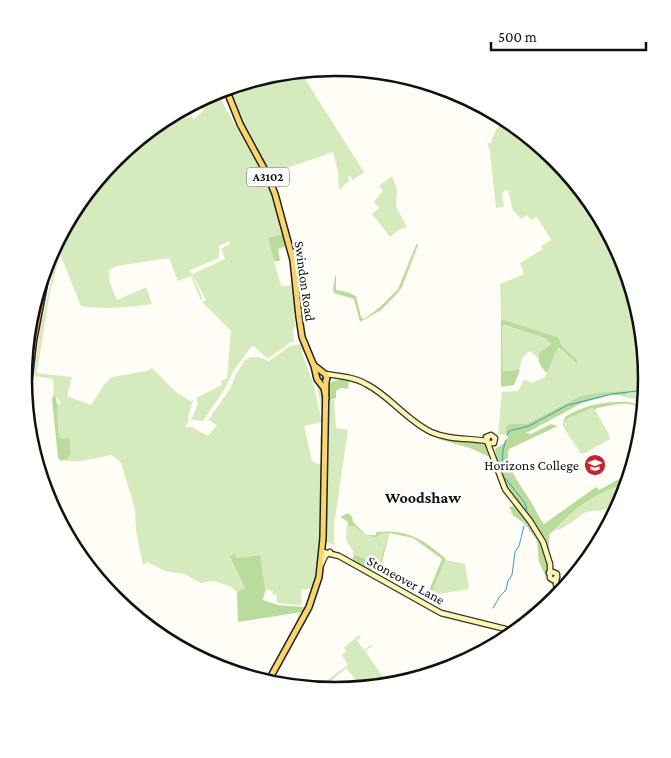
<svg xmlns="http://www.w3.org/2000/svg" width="671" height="758" viewBox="0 0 671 758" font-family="'Crimson Pro',serif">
<rect width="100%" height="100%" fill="#fffdf5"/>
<g fill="#d5ebbd">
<path d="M304,74L307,82L364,172L353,180L350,176L348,177L350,180L339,190L338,172L333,152L270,174L241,122L229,88Z"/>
<path d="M216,91L264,176L271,191L284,234L268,239L281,286L293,285L295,326L293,332L294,342H291L268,359L254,346L251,347L234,370L224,390L203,421L191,420L198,404L196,398L222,385L221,381L227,378L231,331L202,302L206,300L192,274L225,259L221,249L230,244L229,241L219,246V258L190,270L202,297L201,301L191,276L178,281L169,258L117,266L109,270L110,283L117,300L146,287L152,304C129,307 104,310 81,306L60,254L49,297L37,373L72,377L67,396L91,405L104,385L112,377L147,371L152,368L177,393L191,401L193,400L188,418L189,420L185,427H192L208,436L217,425L208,420L230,389L236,374L245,360L250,357H258L269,361L290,346L302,344L324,393L323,422C321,401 314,363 301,349L314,386L322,422L304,426L312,461L318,464L322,463L320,436L322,435L324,427L322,515L320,516L318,573L313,589H301L302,605H299L278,603L276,600L277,598L276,595L272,594L273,591L267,589L264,595V584L259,555L237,558L245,588L237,592L230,586L213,581L201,583L184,574L165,571L147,562L143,565L136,531L135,509L121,463L112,455L81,461H64L71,454L67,437L61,439L59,435L56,403L59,404L61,402L54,395L53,379L35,376L34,374L40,330L60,242L115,158L182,114L186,119L191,116L194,119L204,110L199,103Z"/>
<path d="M502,123L549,154L627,277L647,379L646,384L641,385L636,394L644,397L643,401L620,396L628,394L577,397L526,424H509L505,432L508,435L498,434L502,392L518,391L524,380L532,383L545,377L558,347L564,353L576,359L562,346L558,337L501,319L500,284L524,274L520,263L543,249L541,246L551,240L537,217L531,220L527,215L521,219L513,210L508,190H505L502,194L504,207L496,208L490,152L487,142L490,144L497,128Z"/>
<path d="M392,176L397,190L396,207L407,227L399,230L390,237L372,214L379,208L374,202L383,191L379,186Z"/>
<path d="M502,325L545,338L553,344L539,353L538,358L530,351L522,358L519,370L503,371Z"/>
<path d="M334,399L336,428L348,430L334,525V545L326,542L329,439V400Z"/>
<path d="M592,408L595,410L609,434L610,439L585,453L581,454L566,428L565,421L567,419Z"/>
<path d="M627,481L624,496L620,493L618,498L622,500L619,506C613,507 608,509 602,510C596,512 589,510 582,514C576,519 562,531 555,530L576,509L592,498Z"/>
<path d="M347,524L354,526L365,535L377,536L388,533L379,566L356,555L353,557V551L346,540Z"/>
<path d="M446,560L465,564L469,589L439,594L430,601L427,598Z"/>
<path d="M359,635L361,637L357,640L364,650L371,645L373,646L365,651L386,681L361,686L346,668L325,686L323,683L348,665L342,655L346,651L344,648Z"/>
</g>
<g fill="#b9dc9c">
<path d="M284,234L287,246L278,249L280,261H274L268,238Z"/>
<path d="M417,243L418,245L402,287L395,296L381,310L360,322L354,299L334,293L333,290L335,276L336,275V290L347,292L356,296L361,317L364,319L380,307L398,289Z"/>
<path d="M501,319L558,337L562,346L576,359L578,364L558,347L547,373C541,367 537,362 539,353L552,344L545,338L504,325L502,327L503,371L520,370L514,385L501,387Z"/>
<path d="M340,379L349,380L348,389L341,388L336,391V398L329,400V383Z"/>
<path d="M628,391L626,395H610L582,403L526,433L531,434L551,424L558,426L509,449C503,463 523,489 530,500C535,508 538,517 544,524L596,487L599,490L628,474L627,481L592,498L576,509L549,535V549L503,483L495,449L503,444L509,436L505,433L506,428L509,424H526L578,397L598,393Z"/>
<path d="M55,395L58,407L57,410L59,435L61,439L68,437L69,438L71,454L67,459L61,461L58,458L52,399L53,396Z"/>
<path d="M629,402L642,406L641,408C628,400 612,405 597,408L595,410L592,408L567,419L564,424L579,453L563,425L565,417C584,405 606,401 629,402Z"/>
<path d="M444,438L459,441L484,443L486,444L490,455L487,456L470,448L438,439Z"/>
<path d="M512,506C527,510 554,562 547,577H546L539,562L537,541L525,524L506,510L513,514L509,507Z"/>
<path d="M348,513L352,517L353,522L366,535H376V532C407,529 423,539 446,559L429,597L426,598L442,559L413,538L389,533L380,570L383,572L364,568L353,562V557L356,555L379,566L388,533L382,534L376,537L365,535L354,526H349L347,521L340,517Z"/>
<path d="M234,554L237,558L260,555L265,590L263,600L278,605L304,607L302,612L238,622L237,592L245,588L230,556Z"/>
</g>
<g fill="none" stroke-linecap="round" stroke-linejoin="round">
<g stroke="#3f96cf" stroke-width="1">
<path d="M507,436L509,431L529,426L568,405L612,394L645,390"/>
<path d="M502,464L503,450L506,440"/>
<path d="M505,478L525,503L527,510"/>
<path d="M493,608L500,596L506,590L508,581L512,575L515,552L519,546L524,526"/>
</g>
<g stroke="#333" stroke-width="7">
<g id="secondary">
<path d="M325,374C339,376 354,377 366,384C390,396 406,420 431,432C449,440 468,438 487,441"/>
<path d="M486,437L491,435L495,438L494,443H488"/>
<path d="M488,437L487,441L505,489L530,521L543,542L550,564V578L553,580L557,577"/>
<path d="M323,552L339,556L441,613L510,630"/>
<path d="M321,565L325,556L330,552"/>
<path d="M549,573L553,572L557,574L556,584L558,596"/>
</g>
</g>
<g stroke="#222" stroke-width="8">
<g id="primary">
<path d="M226,89L240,124L267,174L275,194L293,260L299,317L302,337L314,366L317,379L324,388L326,398"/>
<path d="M315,366L325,374L327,378L326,381"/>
<path d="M270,678L309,607L319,577L323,538L326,380"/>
</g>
</g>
<g stroke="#222" stroke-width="9">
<path id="highway" d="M27,394L33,341L49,258"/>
</g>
<use href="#secondary" stroke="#fff6b0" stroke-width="4.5"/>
<use href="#primary" stroke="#f9d66b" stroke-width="5"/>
<use href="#highway" stroke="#f5a25d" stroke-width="6"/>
<path stroke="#c4262e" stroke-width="1" d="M553,157L626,271"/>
</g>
<defs>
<g id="university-disc" transform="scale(1.125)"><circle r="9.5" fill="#c4262e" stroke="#fff"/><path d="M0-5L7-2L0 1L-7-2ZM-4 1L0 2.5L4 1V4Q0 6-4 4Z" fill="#fff"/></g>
</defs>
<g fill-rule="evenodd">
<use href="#university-disc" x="595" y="465"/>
</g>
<g text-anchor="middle" stroke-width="5" stroke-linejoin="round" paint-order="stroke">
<rect fill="#fff" stroke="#585858" stroke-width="1" x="247" y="167.5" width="42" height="19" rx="4"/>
<g font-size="12" font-weight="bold" fill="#111">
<text x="268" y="181">A3102</text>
</g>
<g font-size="14" fill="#111" stroke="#fff">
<text transform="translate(305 281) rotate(82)" y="5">Swindon Road</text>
<text transform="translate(406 580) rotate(29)" y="5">Stoneover Lane</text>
</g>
<g font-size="14" fill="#111" stroke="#fff" text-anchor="end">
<text x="579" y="470">Horizons College</text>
</g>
<g font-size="16" font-weight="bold" fill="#111" stroke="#fff">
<text x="423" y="503">Woodshaw</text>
</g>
</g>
<path d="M0 0H671V758H0ZM32 379a303 303 0 1 1 606 0a303 303 0 1 1-606 0Z" fill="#fff" fill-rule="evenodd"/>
<path fill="none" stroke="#111" stroke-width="2.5" d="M32 379a303 303 0 1 1 606 0a303 303 0 1 1-606 0Z"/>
<path d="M491 42v8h155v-8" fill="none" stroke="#111111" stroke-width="2.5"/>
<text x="498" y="42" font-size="15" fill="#111111" stroke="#ffffff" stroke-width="4" paint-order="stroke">500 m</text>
</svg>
